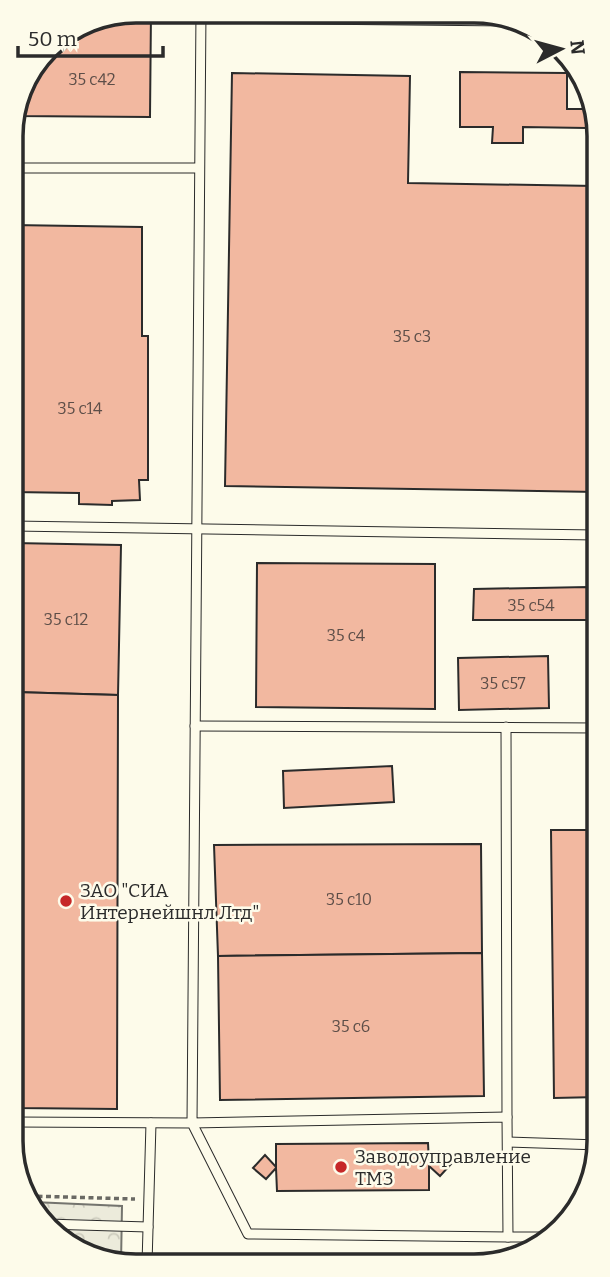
<svg xmlns="http://www.w3.org/2000/svg" width="610" height="1277" viewBox="0 0 610 1277" font-family="Bitter,serif">
<defs>
<pattern id="forest-crowns" width="20" height="18" patternUnits="userSpaceOnUse" patternTransform="scale(1.75)"><rect width="20" height="18" fill="#ecebdb"/><path d="M2 6a3 3 0 1 1 6 0M12 15a3 3 0 1 1 6 0" fill="none" stroke="#cbcabc"/></pattern>
</defs>
<rect width="100%" height="100%" fill="#fdfbea"/>
<path fill="url(#forest-crowns)" stroke="#74746e" stroke-width="2" d="M33,1202L122,1206L121,1264H112L53,1235Z"/>
<g fill="#f2b8a0" stroke="#2b2b2b" stroke-width="2">
<path d="M136,10L151,11L150,117L14,116L53,42Z"/>
<path d="M460,72L567,73V109H586V128L523,127V143H492L493,127H460Z"/>
<path d="M232,73L410,76L408,183L595,186L597,492L225,486Z"/>
<path d="M12,225L142,227V336H148V480H139L140,500L112,501V505L79,504V493L13,492Z"/>
<path d="M13,543L121,545L118,695L13,692Z"/>
<path d="M257,563L435,564V709L256,707Z"/>
<path d="M588,587V620H473L474,589Z"/>
<path d="M548,656L549,708L459,710L458,658Z"/>
<path d="M13,692L118,695L117,1109L15,1108Z"/>
<path d="M392,766L394,802L284,808L283,771Z"/>
<path d="M551,830H598L599,1097L554,1098Z"/>
<path d="M481,844L482,953L218,956L214,845Z"/>
<path d="M482,953L484,1096L220,1100L218,956Z"/>
<path d="M428,1143L429,1163L439,1152L451,1164L440,1176L429,1166V1190L277,1191L276,1168L266,1179L253,1168L265,1155L276,1167V1144Z"/>
</g>
<g fill="none" stroke-linecap="round" stroke-linejoin="round">
<g stroke="#2b2b2b" stroke-width="11">
<g id="service">
<path d="M201,11L192,1123L507,1117L508,1237H548"/>
<path d="M201,18L514,21"/>
<path d="M12,168H199"/>
<path d="M13,526L597,535"/>
<path d="M195,726L598,728"/>
<path d="M506,727L507,1117"/>
<path d="M15,1122L192,1123L248,1234L508,1237"/>
<path d="M508,1142L599,1145"/>
<path d="M46,1224L148,1227"/>
<path d="M147,1264L151,1123"/>
</g>
</g>
<path stroke="#6a6964" stroke-width="3.5" stroke-dasharray="5 3.5" stroke-linecap="butt" d="M29,1196L135,1199"/>
<use href="#service" stroke="#fdfbea" stroke-width="9"/>
</g>
<g fill="#c62828" stroke="#fdfbea" stroke-width="2.5">
<circle cx="66" cy="901" r="7"/>
<circle cx="341" cy="1167" r="7"/>
</g>
<g text-anchor="middle" stroke-width="5" stroke-linejoin="round" paint-order="stroke">
<g font-size="16" fill="#5d4e48">
<text x="92" y="85">35 с42</text>
<text x="412" y="342">35 c3</text>
<text x="80" y="414">35 с14</text>
<text x="531" y="611">35 с54</text>
<text x="66" y="625">35 с12</text>
<text x="346" y="641">35 с4</text>
<text x="503" y="689">35 с57</text>
<text x="349" y="905">35 с10</text>
<text x="351" y="1032">35 с6</text>
</g>
<g font-size="19" fill="#2b2b2b" stroke="#fdfbea" text-anchor="start">
<text x="80" y="897">ЗАО "СИА<tspan x="80" dy="22">Интернейшнл Лтд"</tspan></text>
<text x="355" y="1163">Заводоуправление<tspan x="355" dy="22">ТМЗ</tspan></text>
</g>
</g>
<path d="M0 0H610V1277H0ZM136 23H474A113 113 0 0 1 587 136V1141A113 113 0 0 1 474 1254H136A113 113 0 0 1 23 1141V136A113 113 0 0 1 136 23Z" fill="#fdfbea" fill-rule="evenodd"/>
<path fill="none" stroke="#2b2b2b" stroke-width="3.5" d="M136 23H474A113 113 0 0 1 587 136V1141A113 113 0 0 1 474 1254H136A113 113 0 0 1 23 1141V136A113 113 0 0 1 136 23Z"/>
<g transform="translate(561 49) rotate(84)" stroke="#fdfbea" stroke-width="5" paint-order="stroke">
<path d="M0-5L12 26L0 18L-12 26Z" fill="#2b2b2b"/>
<text y="-10" font-size="19" font-weight="bold" text-anchor="middle" fill="#2b2b2b">N</text>
</g>
<path d="M18 46v10h145v-10" fill="none" stroke="#2b2b2b" stroke-width="3.5"/>
<text x="28" y="46" font-size="21" fill="#2b2b2b" stroke="#fdfbea" stroke-width="5" paint-order="stroke">50 m</text>
</svg>
